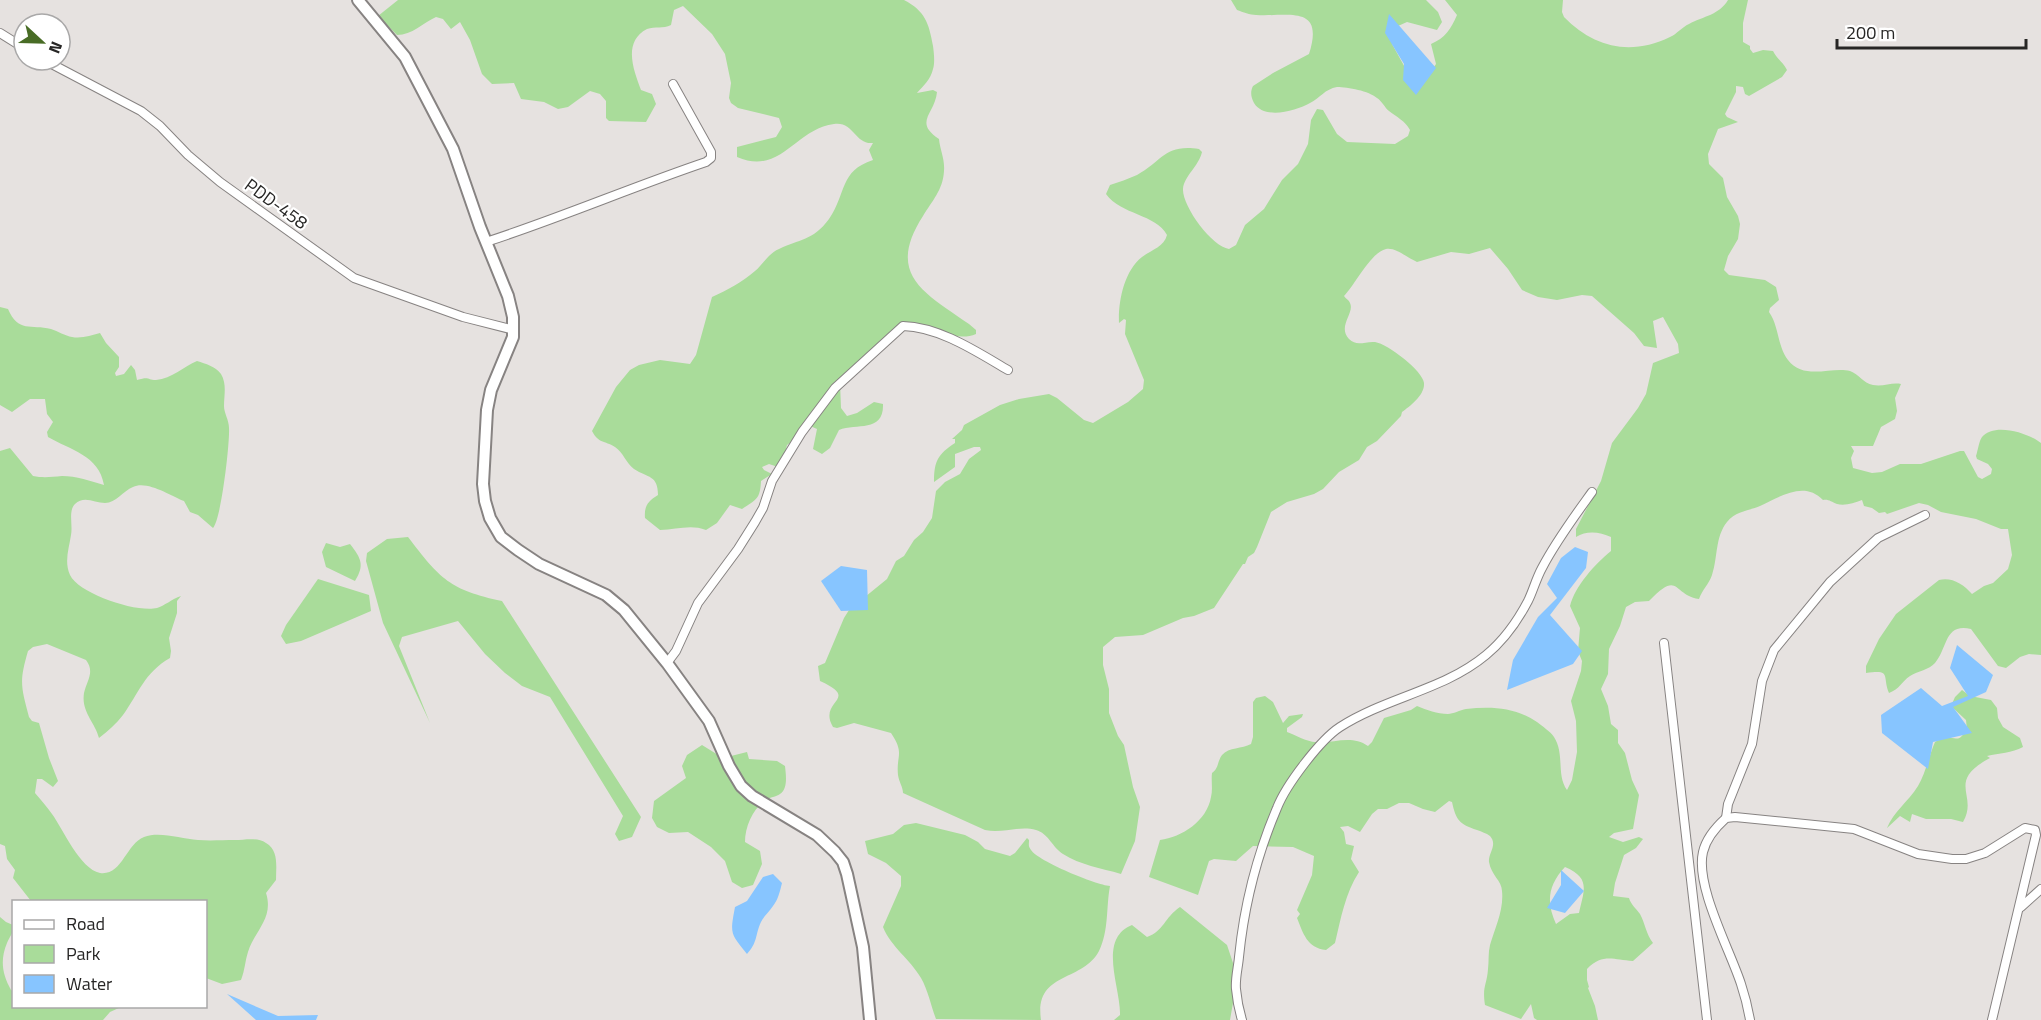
<svg xmlns="http://www.w3.org/2000/svg" width="2041" height="1020" viewBox="0 0 2041 1020" font-family="'Titillium Web',sans-serif">
<rect width="100%" height="100%" fill="#e6e2e0"/>
<g fill="#a9dc9a" fill-rule="evenodd">
<path d="M398,0H904C925,11 929,23 933,46C934,53 935,63 933,69C931,79 923,86 917,93L933,90L937,92C935,114 913,122 939,139C940,150 945,159 944,171C943,190 932,201 923,216C885,275 925,293 969,324L976,330V334C953,344 926,321 901,328C894,331 886,337 880,341L876,353L840,383L841,408L847,416L857,413L874,402L883,404C884,433 857,423 839,430L830,448L822,454L813,449L817,429L808,425L795,439L787,445L786,449L789,452L778,467L769,464L762,467L764,470L772,474L761,481C760,499 757,499 742,509L730,505L717,523L706,530C690,524 676,530 660,530L645,518C644,506 648,501 658,495C658,475 648,478 634,469C626,463 623,452 615,447C604,440 599,444 592,431L616,387L630,370L639,365L660,360L690,364L696,355L712,297C728,290 742,282 755,271C763,264 769,253 779,249C799,239 813,241 829,219C847,193 839,171 873,160L869,150L873,143C855,145 854,121 834,124C795,129 781,176 737,157V147L776,137L782,127L779,118L738,108L731,103L729,98L731,83L725,54L712,34L683,6L674,10L671,25C663,29 655,26 647,29C622,42 634,71 641,90L652,94L656,104L646,122L609,121L606,118V101L600,94L590,91L568,107L558,109L544,102L521,99L514,83L492,84L482,74L470,40L460,22L451,29L443,19L436,17C423,23 412,35 397,35L378,16Z"/>
<path d="M1231,0H1426L1438,12L1442,22L1437,30L1407,22L1398,26L1392,44L1408,73L1425,80L1436,64L1431,44C1445,38 1451,29 1457,15L1445,0H1563L1562,12L1564,17C1594,48 1631,56 1670,37C1677,34 1682,27 1689,24C1704,16 1719,15 1728,0H1748L1743,23V42L1750,46V49L1753,53L1763,50L1773,51C1777,59 1783,62 1787,70L1782,77L1749,96L1745,94L1743,87L1736,86V92L1725,114L1727,117L1738,122L1718,129L1708,154L1709,164L1723,178L1727,197L1738,216L1740,224L1738,239L1728,256L1724,270L1729,275L1765,280L1776,287L1779,300L1770,308L1769,312C1779,326 1777,345 1788,360C1804,381 1832,366 1850,371C1859,374 1863,383 1873,385C1883,387 1892,382 1901,384L1895,398L1897,411L1895,419L1881,427L1873,446H1851L1854,451L1851,458L1853,468L1872,473L1882,472L1900,464H1921L1960,451H1964L1978,477L1982,479L1991,474L1992,469L1988,464L1977,459L1976,456C1978,450 1979,441 1982,437C1994,422 2029,433 2041,443V655L2029,654L2020,657L2006,668L1998,666L1971,629C1944,623 1948,648 1935,663C1929,670 1918,671 1910,676C1901,682 1900,689 1889,693C1882,676 1892,669 1866,673V666L1879,639L1896,614L1939,580C1952,577 1963,584 1972,594L1984,586L1993,583L2008,569L2012,555L2008,529H2001L1976,519L1941,512L1928,505L1919,503L1887,514L1885,512L1879,513L1872,508L1864,506L1862,500C1854,503 1845,506 1837,504C1831,502 1829,499 1823,500C1804,480 1780,497 1760,506C1748,511 1736,511 1727,522C1715,537 1718,557 1712,575C1709,584 1702,590 1699,599C1672,595 1680,569 1649,601L1635,602L1626,607L1620,626L1609,649L1608,674L1601,689L1608,706L1611,724L1618,730V743L1625,753L1632,780L1639,795L1633,829L1614,833L1609,837L1623,842L1639,837L1643,839L1636,848L1624,855L1615,883L1613,896L1629,898C1631,905 1636,908 1640,914C1645,923 1646,934 1653,943L1633,961C1613,960 1603,953 1587,969V980L1589,987L1588,988L1595,1006L1598,1020H1537L1534,1018L1531,1004L1521,1019L1485,1005C1482,986 1487,985 1488,969C1489,961 1488,953 1490,945C1495,928 1504,910 1502,891C1502,881 1491,875 1489,862C1488,853 1498,845 1490,836C1486,833 1482,832 1477,830C1459,824 1456,820 1452,802L1449,801L1435,812L1423,809L1409,803H1399L1387,809H1378L1372,814L1360,832L1348,826L1340,827L1344,832L1346,844L1354,846L1351,859L1359,872C1345,894 1341,918 1335,943L1326,950C1307,948 1303,933 1297,918L1300,914L1297,910L1312,875L1314,856L1293,847L1253,846L1236,861L1214,859L1209,861L1198,895L1149,877L1160,840C1182,837 1207,821 1211,797C1213,789 1211,781 1212,773C1219,768 1217,762 1222,755C1229,747 1242,749 1251,744L1253,737V702L1256,698L1265,696L1273,702L1283,723L1289,716L1303,714L1302,717L1287,728V732C1295,735 1308,742 1315,742C1333,744 1351,734 1368,746L1372,742L1384,718L1411,710L1417,706C1427,710 1437,714 1448,714C1453,714 1460,710 1466,709C1491,706 1515,707 1537,722C1543,727 1550,731 1554,737C1565,754 1556,775 1567,790L1572,780L1577,752L1576,721L1571,701L1581,671L1582,661L1578,651L1580,628L1570,606C1575,586 1595,564 1611,551V537C1600,532 1587,530 1576,537V529L1601,481L1612,443L1638,408L1646,394L1653,363L1679,353L1678,344L1663,317L1653,321L1657,348L1644,346L1634,333L1592,296L1582,295L1557,300L1538,297L1522,290L1508,269L1490,248L1469,254L1451,252L1417,262C1408,258 1395,247 1386,249C1371,252 1355,285 1344,296C1346,299 1349,300 1350,303C1355,313 1337,326 1349,339C1357,347 1365,341 1375,342C1388,344 1423,371 1424,383C1425,395 1410,406 1402,412L1401,416L1377,441L1367,447L1359,460L1339,472L1323,489L1314,494L1287,502L1271,512L1257,547L1254,553L1248,557L1245,564H1243L1214,608L1194,616L1183,618L1143,635L1115,637L1103,647V665L1109,689V713L1118,736L1124,745L1133,787L1140,807L1135,841L1121,874C1101,868 1080,865 1063,854C1053,848 1048,833 1036,830C1019,825 1003,834 985,830L903,793C903,787 899,782 898,775C896,755 905,754 891,733L854,723L837,728L833,727C817,700 862,700 820,681L818,666L825,663L844,618L849,610L887,579L896,561L904,556L914,540L923,532L932,518L936,491L945,482L960,474L969,459L981,450L980,447H974L955,454V467L934,482C934,461 938,454 955,443V439H952L962,430L964,425L1000,405L1019,399L1049,394L1057,398L1084,420L1093,423L1128,402L1143,389L1144,380L1125,334L1126,320L1124,319L1119,323C1118,302 1124,271 1142,257C1151,250 1164,247 1167,235C1156,214 1121,215 1106,194L1110,185C1119,182 1128,179 1137,175C1163,161 1164,144 1199,149L1202,152C1199,166 1184,176 1183,189C1182,206 1212,247 1229,249L1236,245L1245,225L1264,209L1282,180L1298,164L1308,144L1311,120L1317,109L1323,110L1337,134L1347,142L1395,144L1408,136L1410,130C1405,121 1397,117 1389,111C1385,108 1382,101 1377,98C1369,91 1348,87 1337,87C1325,89 1320,98 1310,103C1296,111 1264,120 1254,103C1251,97 1250,92 1253,86L1273,73L1309,54C1325,4 1288,17 1256,15C1250,15 1243,12 1237,10ZM1565,867C1591,878 1584,890 1579,913L1570,914L1556,924C1546,902 1548,885 1565,867Z"/>
<path d="M0,307L8,309C18,333 31,324 51,329C58,331 65,336 72,337C82,339 91,335 100,333L106,343L119,357V367L115,373L116,376L124,374L131,365L135,370L137,380C150,376 147,380 156,380C172,379 184,366 197,361C206,364 215,366 221,374C227,384 224,395 224,406C224,413 229,420 229,428C230,443 221,520 213,528L198,515L190,512L184,501C171,496 147,480 133,487C123,491 116,503 105,503C95,503 84,495 75,504C68,511 73,525 71,535C69,548 64,562 70,575C79,594 137,613 157,608C164,606 172,599 181,596L177,601V613L169,638L171,651L170,658C144,673 139,693 123,715C116,724 108,731 99,738C95,722 81,712 84,693C87,680 95,672 86,660L47,644L33,647L28,651C19,682 21,686 29,717L32,721L39,723L49,758L58,781L53,787L42,779H37L35,793C41,800 47,807 52,814C63,829 80,869 100,873C122,876 126,844 144,837C160,831 181,839 198,840C210,841 223,840 235,840C245,840 257,837 266,843C279,850 276,867 276,880L266,893C274,918 255,930 248,952C245,961 245,970 241,980L222,984L206,978V902L31,901L13,878L15,870L7,859L5,846L0,844V451L10,448L33,476C43,478 51,477 62,476C76,476 91,481 104,485C99,455 70,450 48,437L47,432L53,422L47,414L45,399H30L12,412L0,405Z"/>
<path d="M408,537C440,579 450,590 502,601L641,817L632,837L619,841L615,834L623,816L550,697L522,686L505,673L485,654L458,621L402,637L399,646L430,723L383,623L366,561L367,553L387,539Z"/>
<path d="M326,543L340,547L350,544C361,558 365,565 355,581L326,567L322,552Z"/>
<path d="M318,579L369,595L371,611L301,641L286,644L281,636L286,625Z"/>
<path d="M1962,690L1970,696L1991,700L1997,708L1998,718L2003,727L2020,738L2023,747C2012,753 1999,753 1987,756L1990,758C1945,782 1979,795 1963,822L1951,819H1926L1912,814L1910,822L1900,816L1887,828C1894,811 1908,802 1918,786C1926,772 1929,756 1935,742C1939,740 1942,738 1945,738C1959,736 1956,744 1967,730L1966,720L1951,706L1955,697Z"/>
<path d="M702,745L723,758L747,752L749,759L777,761L785,766C786,775 788,789 780,794C776,797 770,797 766,800C753,808 745,827 745,842L760,851L762,864L753,885L742,888L732,882L725,861L711,847L688,832L669,833L657,827L652,818L654,801L686,778L682,766L687,755Z"/>
<path d="M916,823L965,835L978,842L985,849L1010,856L1015,853L1027,838L1029,840C1029,845 1028,846 1031,850C1038,861 1096,885 1110,886C1106,907 1109,931 1099,951C1082,983 1034,971 1041,1020L936,1019C931,1006 928,990 921,978C910,959 891,947 883,927L901,886V876L886,863L868,854L865,841L893,834L904,825Z"/>
<path d="M1180,907L1227,945L1234,966V997L1230,1020H1114L1120,1015C1121,988 1097,939 1132,925L1147,937C1164,931 1164,918 1180,907Z"/>
<path d="M0,917L6,922L13,925C14,932 10,936 7,943C0,960 2,974 11,990L13,991L14,1006L121,1007L110,1012L103,1020H0Z"/>
</g>
<g fill="#87c5ff">
<path d="M1389,14L1436,68L1416,95L1403,80L1404,64L1385,33Z"/>
<path d="M1575,547L1588,552L1586,568L1550,615L1582,651L1573,664L1507,690L1513,660L1538,617L1557,598L1547,584L1561,558Z"/>
<path d="M841,566L867,570L868,610L841,611L821,581Z"/>
<path d="M1957,645L1993,675L1986,692L1953,707L1972,733L1933,742L1928,769L1882,733L1881,715L1921,688L1942,706L1968,696L1950,668Z"/>
<path d="M1561,870L1584,891L1565,913L1547,908L1561,885Z"/>
<path d="M773,874L782,883C780,891 778,900 773,906C769,912 764,916 761,922C755,935 758,942 747,954C730,933 730,934 735,907L747,901L763,877Z"/>
<path d="M227,994L278,1016L318,1015L316,1020H256Z"/>
</g>
<g fill="none" stroke-linecap="round" stroke-linejoin="round">
<g stroke="#878382" stroke-width="10">
<g id="street">
<path d="M0,33L24,48"/>
<path d="M44,60L141,111L160,126L188,155L220,182L354,278L463,317L514,330"/>
<path d="M486,242C560,218 632,187 706,162L711,158V152L673,84"/>
<path d="M1664,643L1707,1020"/>
<path d="M667,663L676,651L698,603L738,549L755,522L763,508L772,481L802,432L835,388L903,326C940,327 977,352 1008,370"/>
<path d="M1726,818L1728,804L1752,744L1762,681L1774,650L1830,582L1878,538L1925,515"/>
<path d="M2021,907L2041,889"/>
<path d="M1242,1020C1239,1010 1237,1000 1236,989C1235,979 1238,968 1239,957C1244,907 1257,855 1277,808C1286,785 1320,740 1340,727C1387,697 1444,690 1486,655C1503,641 1518,620 1528,601C1533,591 1536,579 1542,568C1556,541 1574,517 1592,492"/>
<path d="M1750,1020C1748,1008 1745,996 1741,984C1730,950 1695,886 1703,852C1706,839 1716,827 1726,818L1735,817L1854,829L1918,854L1952,859H1966L1985,853L2025,828L2035,830L2036,835L1992,1020"/>
</g>
</g>
<g stroke="#878382" stroke-width="14">
<path id="secondary" d="M358,0L405,57L453,149L480,227L508,296L513,317V337L491,390L487,410L483,484L485,501L490,518L501,537L518,550L539,564L606,595L624,610L667,663L709,721L729,766L741,786L752,796L817,835L835,852L843,862L847,874L863,947L870,1020"/>
</g>
<use href="#street" stroke="#fff" stroke-width="8"/>
<use href="#secondary" stroke="#fff" stroke-width="10"/>
</g>
<g text-anchor="middle" stroke-width="4.5" stroke-linejoin="round" paint-order="stroke">
<g font-size="18" fill="#272625" stroke="#fff">
<text transform="translate(276 204) rotate(36)" y="6">PDD-458</text>
</g>
</g>
<rect x="12" y="900" width="195" height="108" fill="#ffffff" stroke="#a9a8a8" stroke-width="1.5"/>
<rect x="24" y="920" width="30" height="9" fill="#ffffff" stroke="#a9a8a8" stroke-width="1.5"/>
<text x="66" y="930" font-size="18" fill="#272625">Road</text>
<rect x="24" y="945" width="30" height="18" fill="#a9dc9a" stroke="#a9a8a8" stroke-width="1.5"/>
<text x="66" y="960" font-size="18" fill="#272625">Park</text>
<rect x="24" y="975" width="30" height="18" fill="#87c5ff" stroke="#a9a8a8" stroke-width="1.5"/>
<text x="66" y="990" font-size="18" fill="#272625">Water</text>
<g transform="translate(42 42) rotate(112)"><circle r="28" fill="#ffffff" stroke="#a9a8a8" stroke-width="1.5"/>
<path d="M0-4.5L10 22L0 15L-10 22Z" fill="#486c25"/>
<text y="-9" font-size="16" font-weight="bold" text-anchor="middle" fill="#272625">N</text>
</g>
<path d="M1837 39v9h189v-9" fill="none" stroke="#272625" stroke-width="3"/>
<text x="1846" y="39" font-size="18" fill="#272625" stroke="#ffffff" stroke-width="4.5" paint-order="stroke">200 m</text>
</svg>
